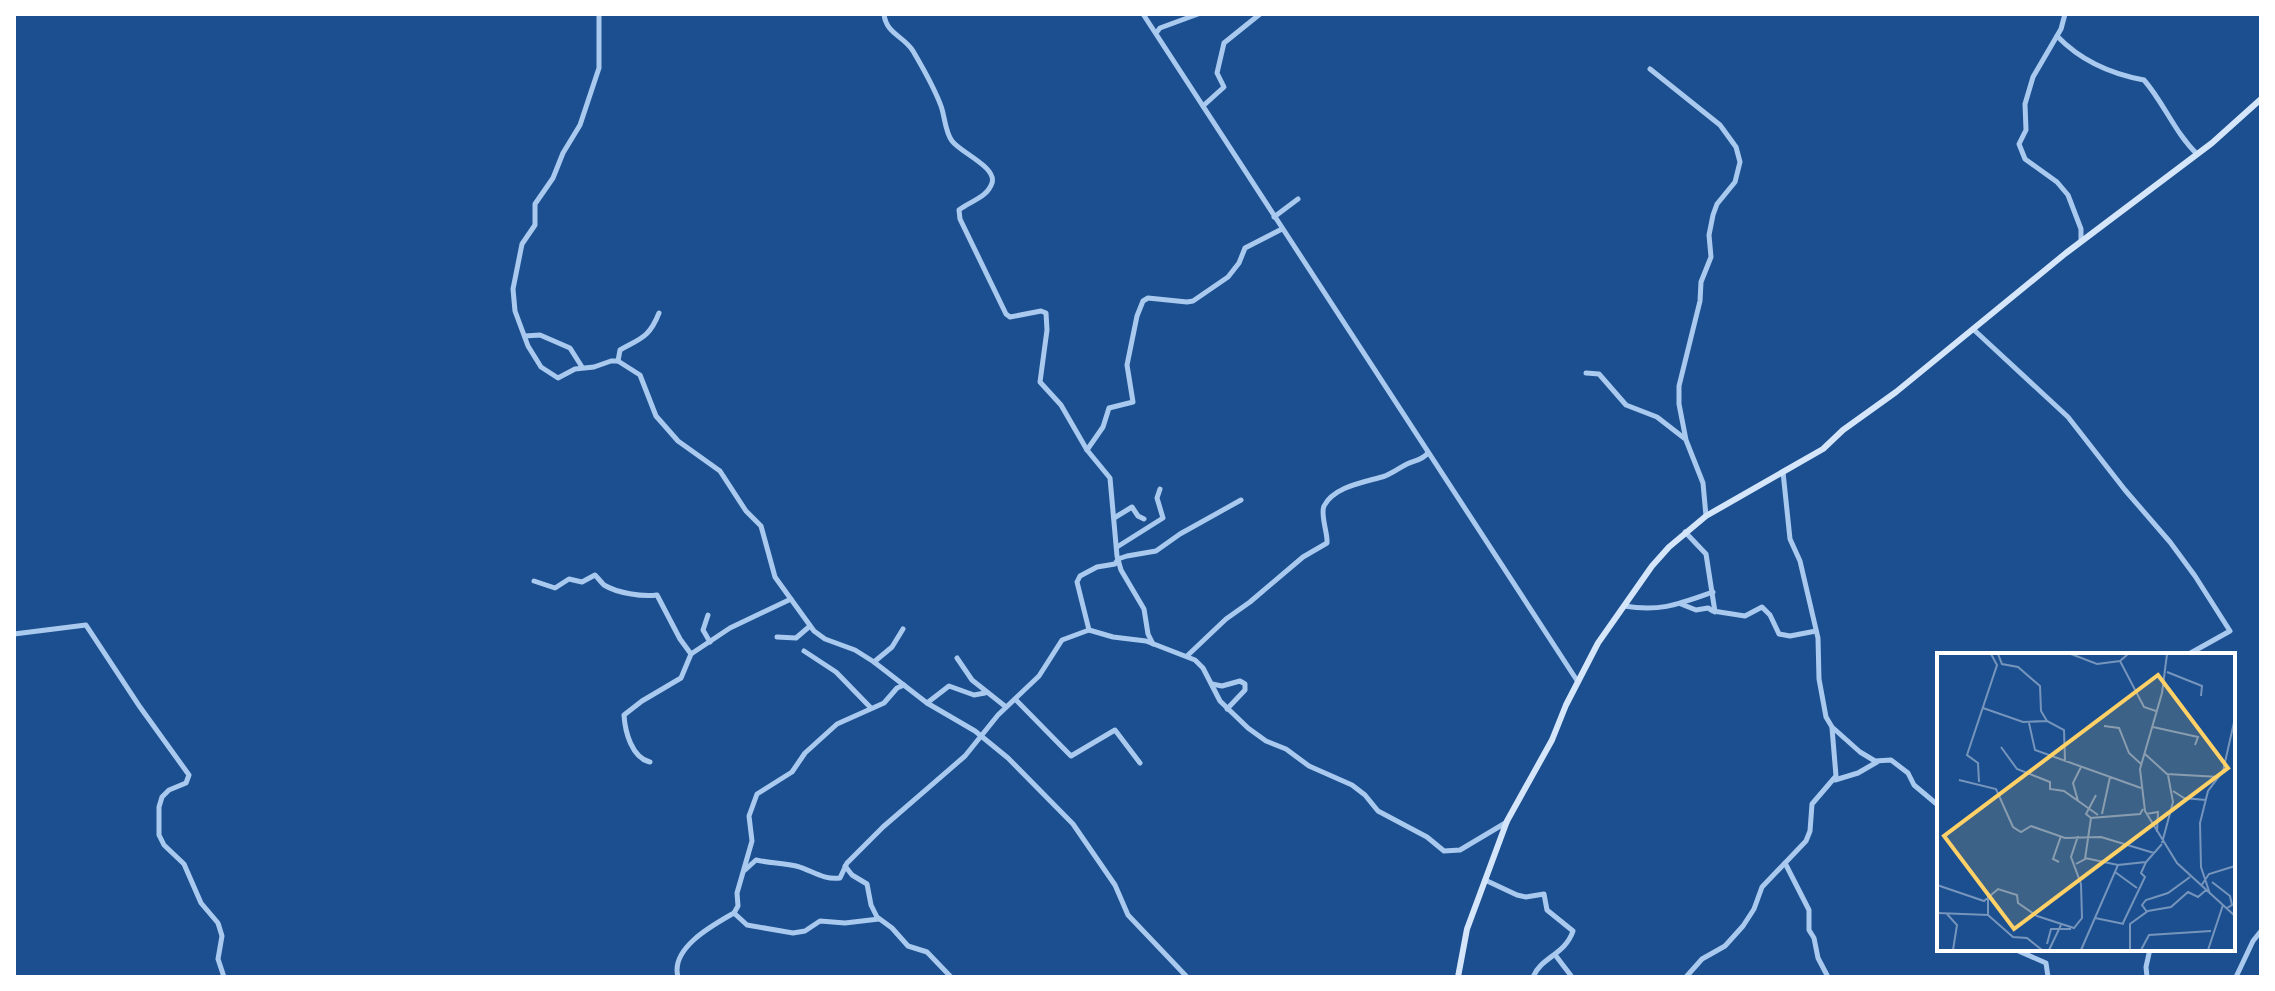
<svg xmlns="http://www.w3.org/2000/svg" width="2275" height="991" viewBox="0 0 2275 991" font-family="Karla,sans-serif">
<rect width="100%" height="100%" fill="#1b4f8f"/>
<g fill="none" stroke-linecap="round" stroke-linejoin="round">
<g stroke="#a9c9ee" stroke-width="5">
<path d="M599,14V68L580,125L563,153L553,178L535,204V225L522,244L513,289L515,311L528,346L541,367L558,378L575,369L594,367L611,361H618L640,375L656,416L678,441L720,471L746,511L761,526L775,577L814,631L825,639L855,650L874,662L927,703L975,731L1008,758L1073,824L1115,885L1128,915L1187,977"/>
<path d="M884,14C886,34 904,36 913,51C923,68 934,87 941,106C945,117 945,132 952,141C961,153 997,167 992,183C987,198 970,201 959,210L960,219L1006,314L1010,317L1041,311L1046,313L1047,330L1040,382L1061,405L1087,450L1110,478L1117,556L1121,570L1144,609L1148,634L1153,644"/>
<path d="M1143,14L1578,682"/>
<path d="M2065,14L2061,29L2033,77L2025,104L2026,130L2019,144L2025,159L2057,182L2068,195L2081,229V241"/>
<path d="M1156,33L1160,28L1198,14"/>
<path d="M2057,36C2080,60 2111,74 2144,80C2164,103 2175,133 2197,154"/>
<path d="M1650,69L1720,125L1736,147L1740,162L1735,182L1717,204L1713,215L1709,235L1711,257L1701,282L1700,301L1679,386V404L1686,440L1703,483L1706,516"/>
<path d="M1203,106L1224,87L1217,73L1224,43L1260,14"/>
<path d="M1274,217L1298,199"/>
<path d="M1973,329L2068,417L2125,490L2170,542L2195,576L2230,631L2187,655"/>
<path d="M525,336L540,335L570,348L582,367"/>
<path d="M618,361L620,350C641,338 649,338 659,313"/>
<path d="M1586,373L1599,374L1626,405L1657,417L1684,438"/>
<path d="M1087,450L1103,427L1109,408L1133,402L1127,365L1137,316L1143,301L1148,298L1187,302L1193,301L1228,277L1239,263L1245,248L1282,229"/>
<path d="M1783,472L1790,539L1800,561L1818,638L1819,679L1826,717L1832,727L1860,752L1875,761L1891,760L1908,773L1914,785L1939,806"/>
<path d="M1114,518L1132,507L1138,516L1144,519"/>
<path d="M1685,532L1706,554L1715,612"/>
<path d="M1117,547L1163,518L1157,498L1160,489"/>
<path d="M534,581L555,588L569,579L582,582L595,575C598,578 601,582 604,585C617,593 642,597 657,595L680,639L691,654"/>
<path d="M1681,604L1696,610L1708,608L1713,611L1745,616L1762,607L1770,615L1779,634L1790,636L1816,631"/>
<path d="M1624,606C1661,612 1679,604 1713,592"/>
<path d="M708,615L703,630L710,642"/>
<path d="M1089,630L1077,582L1080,576L1097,567L1115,564L1118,559L1127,556L1156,551L1180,534L1241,500"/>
<path d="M14,634L86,625L140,707L189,775L186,783L169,790L162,797L159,807V835L164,845L184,864L201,903L218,923L222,936L218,959L224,977"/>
<path d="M777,637L796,638L810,626"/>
<path d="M804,651L836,672L870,707"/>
<path d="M1187,656L1226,619L1250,602L1303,557L1327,543C1328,533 1320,515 1324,506C1334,486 1366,482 1385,476C1393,473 1399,468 1407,464C1415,460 1421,461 1428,453"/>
<path d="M957,658L972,680L1006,707"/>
<path d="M874,662L892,647L903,629"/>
<path d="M1212,684L1222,686L1240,681L1245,684V690L1227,709"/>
<path d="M1015,699L1071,756L1115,730L1140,763"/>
<path d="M927,703L949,686L974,695L985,693"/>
<path d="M650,762C632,758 625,732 624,715L642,701L681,678L691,654L730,628L791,599"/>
<path d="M1835,780L1858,773L1877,762"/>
<path d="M1785,863L1809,910V930L1814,938L1818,958L1828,977"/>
<path d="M845,866L852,875L867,884L871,905L877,917L892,928L908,946L927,952L951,977"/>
<path d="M745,870L756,860C769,863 782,863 796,866C812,870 822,880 840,878L847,863L883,827L965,756L998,715L1039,676L1062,640L1089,630L1113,637L1146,641L1195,660L1203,668L1220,701L1248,728L1266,741L1286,749L1309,766L1352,785L1365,795L1378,811L1427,837L1444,851L1460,850L1507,822"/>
<path d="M1485,880L1517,895L1526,897L1544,894L1547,910L1573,931C1565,955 1541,957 1533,977"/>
<path d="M734,913L747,925L793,933L805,931L820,921L845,923L879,919"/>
<path d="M2014,949L2046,963L2048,977"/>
<path d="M1556,956L1572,977"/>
<path d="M678,977C670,948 713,925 734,913L738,906L737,893L752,841L749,816L757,794L792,772L805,753L837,724L884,703L897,688L904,685"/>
<path d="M1686,977L1702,959L1725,946L1743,926L1754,909L1762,887L1806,841L1810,831L1812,804L1836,776L1832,728"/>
<path d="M2147,977L2146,967L2150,949"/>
<path d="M2236,977L2253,941L2261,931"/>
</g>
<path stroke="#d6e6fa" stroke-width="6" d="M1458,977L1467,929L1507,821L1552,740L1566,705L1598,643L1652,566L1669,547L1706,516L1823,449L1843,430L1896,392L2066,253L2212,143L2261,99"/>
</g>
<g transform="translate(1937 653)">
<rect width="298" height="298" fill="#1b4f8f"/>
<path fill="none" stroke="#7695bc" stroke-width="2" d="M61,1L65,11L81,14L103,33L104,58L110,68L127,77L128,108M134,1L160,11L183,8L191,1M230,1L225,40L203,116L208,158L240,210L298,263M183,8L207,54L219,58M230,19L265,33L264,43M46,55L86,69L110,68M92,70L98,97L204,135M167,73L182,75L192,100L204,111M216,74L261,84L258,92M64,94L80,116L113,129V136L127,138L161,162M208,101L230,121L282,124M22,127L59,136L76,174L84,179L94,173L128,185L164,184L217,200M42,129L41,110L30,102L60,12L54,1M236,138L247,145L269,147M141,148L136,130L144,114M165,161L173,124M209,161L221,159L220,179M154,165L149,161L159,142M225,190L236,149L231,122M148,205L181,212M122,209L116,206L124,183M139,211L148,206L154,165L203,161L206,156M178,219L200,235M275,229L293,243L295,252L290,255M0,232L47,248L61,236L80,242L81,250L100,263L137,275L145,265L144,231L134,204L141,183M264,233L272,221L298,213M273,241L264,214L263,170L271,138L286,118L298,65M51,243V262L76,284L90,285L105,297M210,259L205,252L209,247L231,240L253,224M0,260L52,262M10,261L20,272L16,297M158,265L187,271M186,270L208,224L204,220L209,209L225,191M110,291L114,276H134M112,297L124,272M144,297L181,212L209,209M193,297V271L211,258L234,254L251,239L261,244L269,237M204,297L212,282L274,278M271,297L286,252"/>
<path fill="#ffd166" fill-opacity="0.15" stroke="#ffd166" stroke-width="4" d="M221,22L291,115L77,276L7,183Z"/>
<rect width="298" height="298" fill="none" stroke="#fff" stroke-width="4"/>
</g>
<rect width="2275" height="991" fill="none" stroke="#ffffff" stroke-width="32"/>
</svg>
